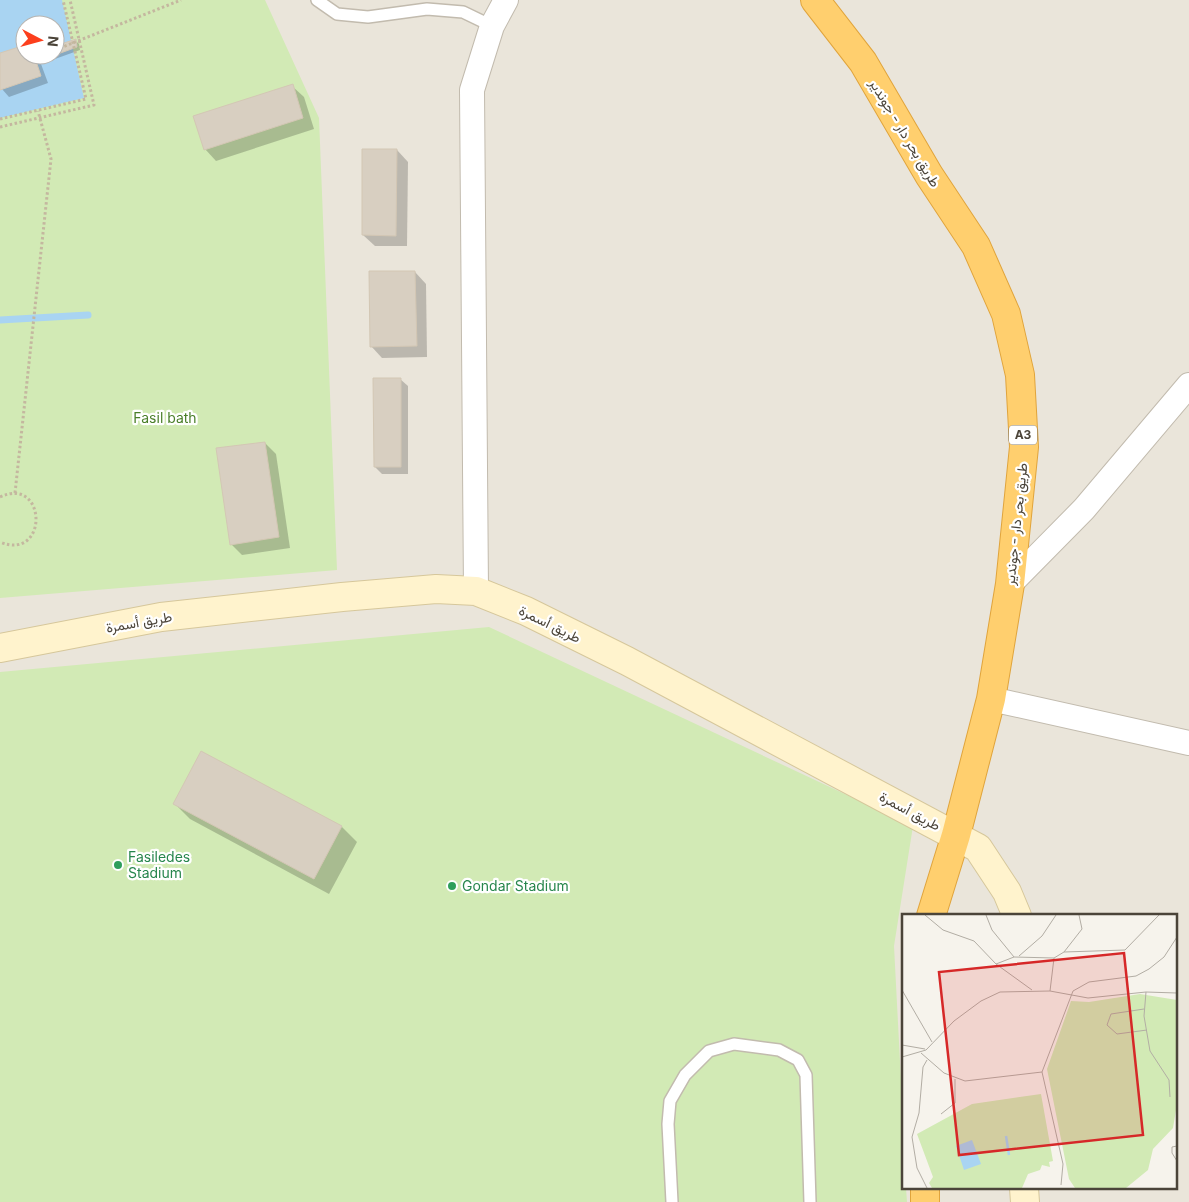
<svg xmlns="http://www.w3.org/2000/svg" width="1189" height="1202" viewBox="0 0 1189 1202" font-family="Inter,Vazirmatn,sans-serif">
<rect width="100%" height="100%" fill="#f6f3ec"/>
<path fill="#eae5da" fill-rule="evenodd" d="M0,0H1189V1202H0ZM25,25H55V55H25ZM903,916H1175V1188H903Z"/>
<g fill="#d2eab5" fill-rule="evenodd">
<path d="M0,0H265L319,118L337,570L0,598ZM25,25H55V55H25Z"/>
<path d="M489,627L913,826L894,946L903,1119V1188H906L907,1202H0V672Z"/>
</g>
<path fill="#a9d4f2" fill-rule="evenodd" d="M0,0H62L84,98L0,118ZM25,25H55V55H25Z"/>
<g fill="#0003">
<path d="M76,41L79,44L80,50L41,64L48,83L9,97L2,89L0,85V55L25,46V55H55V48Z"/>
<path d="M292,86L304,97L314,129L216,161L205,149Z"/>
<path d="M397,150L408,162L407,246H375L363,235Z"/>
<path d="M415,272L426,284L427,357L382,358L371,346Z"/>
<path d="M400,379L408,386V474H382L375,467Z"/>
<path d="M265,443L276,454L290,548L242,555L231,544Z"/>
<path d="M202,752L342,827L357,842L329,894L190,819L175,804Z"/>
</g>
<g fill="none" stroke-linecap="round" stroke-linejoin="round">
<path stroke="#a9d4f2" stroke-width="7" d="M0,320L88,315"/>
</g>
<g fill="#d8cfc1" stroke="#d3c7b4">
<path d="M76,39L77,47L55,55V46Z"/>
<path d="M25,45V55H34L41,76L0,90V53Z"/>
<path d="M34,55H54L36,61Z"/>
<path d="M293,84L303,118L204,150L193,116Z"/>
<path d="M362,149H397L396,236L362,235Z"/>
<path d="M369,271H415L417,346L370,347Z"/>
<path d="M373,378H401V467H374Z"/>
<path d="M265,442L279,537L230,545L216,448Z"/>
<path d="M201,751L342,826L314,879L173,804Z"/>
</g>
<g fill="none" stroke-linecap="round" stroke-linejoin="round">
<g stroke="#c2bbae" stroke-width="14">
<g id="lane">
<path d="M317,0L337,14L368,17L427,9L463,12L492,26"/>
<path d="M672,1202L668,1124L670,1101L685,1075L709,1051L734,1044L779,1050L798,1060L806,1075L810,1202"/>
</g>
</g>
<g stroke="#c2bbae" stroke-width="26">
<g id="street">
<path d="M1010,584L1084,509L1189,385"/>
<path d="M476,591L472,90L492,26L506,0"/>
<path d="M991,699L1189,743"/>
</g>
</g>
<g stroke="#d6c79b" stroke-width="30">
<g id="secondary">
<path d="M0,648L161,617L342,597L436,589L476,591L526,611L627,661L978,848L1007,892L1017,916"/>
<path d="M1024,1188L1025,1202"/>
</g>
</g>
<g stroke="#e0a43c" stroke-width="30">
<g id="highway">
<path d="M815,0L863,62L929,175L976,246L1006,314L1020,375L1024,447L1010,584L991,699L956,835L931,916"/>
<path d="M925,1188V1202"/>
</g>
</g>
<g stroke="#c4b79f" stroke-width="3" stroke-dasharray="2.5 2.5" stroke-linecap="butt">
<path d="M55,50L181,0"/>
<path d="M36,57L42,55"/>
<path d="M0,119L86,99L63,0"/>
<path d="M0,127L94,105L70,0"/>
<path d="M15,493L51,159L38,111"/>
<path d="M0,497C47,475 49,562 0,542"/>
</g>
<use href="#lane" stroke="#fff" stroke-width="11"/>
<use href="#street" stroke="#fff" stroke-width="24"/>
<use href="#secondary" stroke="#fff3cd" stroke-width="28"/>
<use href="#highway" stroke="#ffcf6e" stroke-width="28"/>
</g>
<g fill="#2e9e5b" stroke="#fff" stroke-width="2">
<circle cx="118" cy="865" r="5"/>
<circle cx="452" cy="886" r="5"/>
</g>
<g text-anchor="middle" stroke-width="4.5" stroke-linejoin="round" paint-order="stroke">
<rect fill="#fff" stroke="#817c74" stroke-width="1" x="1009" y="425.5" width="28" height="19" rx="4"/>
<g font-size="12" font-weight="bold" fill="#4b4439">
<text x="1023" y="439">A3</text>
</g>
<g font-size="14" fill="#4b4439" stroke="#fff">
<text transform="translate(905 133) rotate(59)" y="5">طريق بحر دار - جوندير</text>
<text transform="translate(1016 524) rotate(-84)" y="5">طريق بحر دار - جوندير</text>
<text transform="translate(139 622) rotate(-10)" y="5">طريق أسمرة</text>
<text transform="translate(550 624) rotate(26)" y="5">طريق أسمرة</text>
<text transform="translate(910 811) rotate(28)" y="5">طريق أسمرة</text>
</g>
<g font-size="14" fill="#4a7f2a" stroke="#fff">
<text x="165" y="423">Fasil bath</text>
</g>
<g font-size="14" fill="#27864d" stroke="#fff" text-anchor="start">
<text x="128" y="862">Fasiledes<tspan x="128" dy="16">Stadium</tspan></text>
<text x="462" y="891">Gondar Stadium</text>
</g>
</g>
<g transform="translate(902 914)">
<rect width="275" height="275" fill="#f6f3ec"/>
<path d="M238,80L275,86V190L271,214L251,235L246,256L224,274H173L167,265L145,155L169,87L187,88ZM139,180L151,247L147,248L148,253L140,251L138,256L126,260L120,274H30L27,269L31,263L15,220L70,190Z" fill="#d2eab5"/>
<path d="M70,226L79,250L62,256L54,232Z" fill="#a9d4f2"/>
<path fill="none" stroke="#a9d4f2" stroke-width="2.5" d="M104,222L107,241"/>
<path fill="none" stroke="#b2ada4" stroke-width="1" d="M23,1L41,16L72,27L94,50L130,76M84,1L90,16L112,43M162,38L223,36L257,1M117,42L140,22L154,1M94,50L112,43L152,44L162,38L180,15L177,1M0,76L30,128M148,77L152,44M244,78L242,102L248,137L267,166L268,183M242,95L209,100L205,111L215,120L245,116M0,131L23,135M19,139L42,159L63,167L140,158M0,143L24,136L52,107L79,87L98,78L148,77L186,84L244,78L275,79M25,146L21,153L17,199L10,223L15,254L25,274M39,200L53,189V165M275,232L270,233V239L275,247M159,271L161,250L140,158L171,77L187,68L234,62L247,55L262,43L275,23"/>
<path fill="#d62828" fill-opacity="0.15" stroke="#d62828" stroke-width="2.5" d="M222,39L241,221L57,241L37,58Z"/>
<rect width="275" height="275" fill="none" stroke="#4b4439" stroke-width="2.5"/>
</g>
<g transform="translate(40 40) rotate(96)"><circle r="24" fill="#ffffff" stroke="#b7b4b0"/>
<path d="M0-4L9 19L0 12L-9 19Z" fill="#fc3f1d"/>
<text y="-8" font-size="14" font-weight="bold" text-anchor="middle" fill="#4b4439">N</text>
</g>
</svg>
